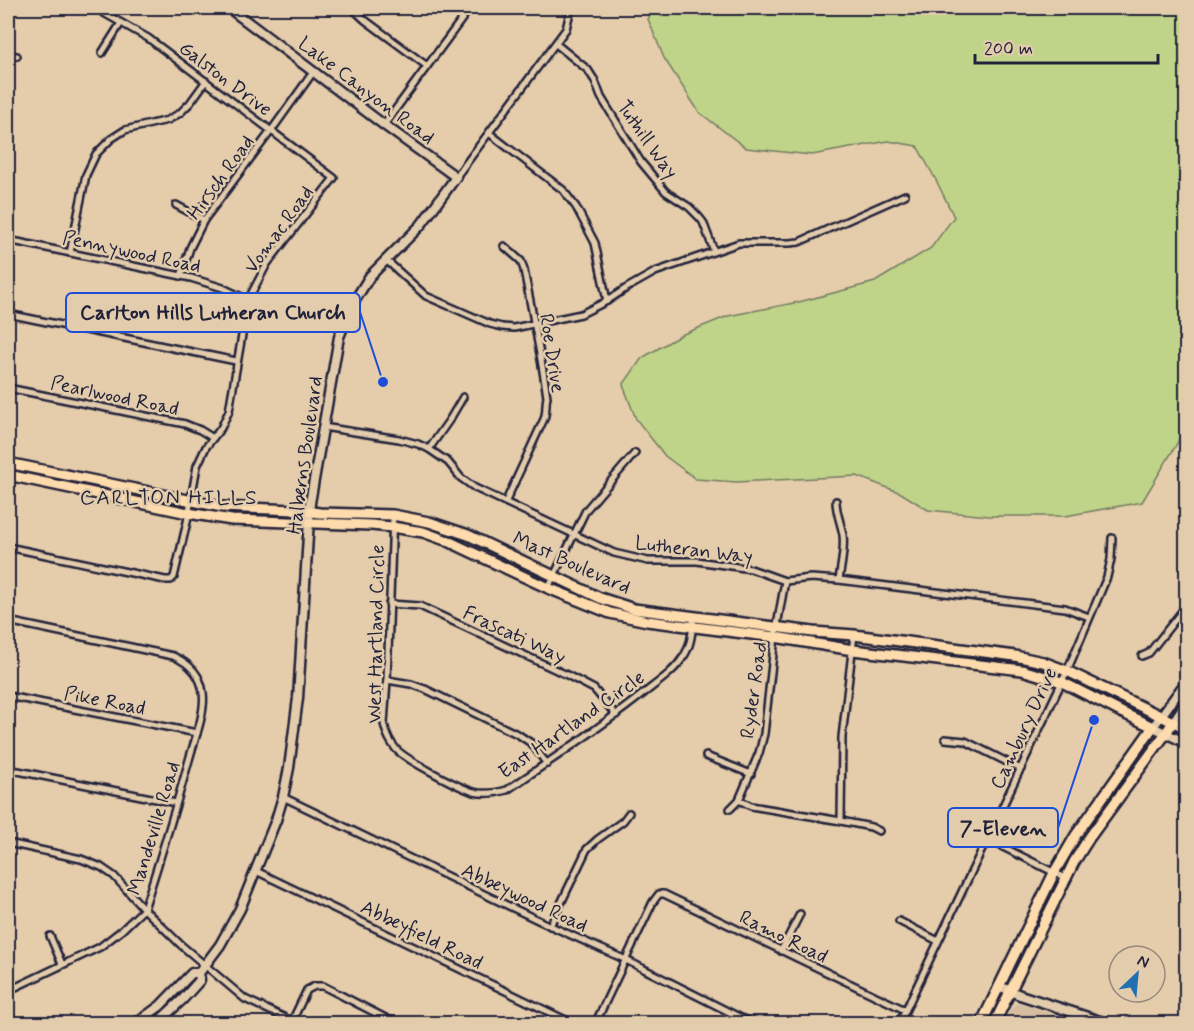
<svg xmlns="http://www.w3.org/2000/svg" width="1194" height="1031" viewBox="0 0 1194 1031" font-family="Mynerve,sans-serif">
<rect width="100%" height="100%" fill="#e5ccaa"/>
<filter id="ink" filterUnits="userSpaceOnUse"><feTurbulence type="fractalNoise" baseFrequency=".0167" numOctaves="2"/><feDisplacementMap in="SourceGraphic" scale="12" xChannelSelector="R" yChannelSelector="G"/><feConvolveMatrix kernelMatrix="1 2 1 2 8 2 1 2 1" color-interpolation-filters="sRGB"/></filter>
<g filter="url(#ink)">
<path fill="#d7bd9f" d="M1016,1004H1022L1082,1023H1003L1010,1010Z"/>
<path fill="#c0d489" stroke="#717b62" stroke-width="1.5" d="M654,8H1186V425L1175,447L1142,502L1065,516H989L928,510L901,493L857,476L736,482L696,479L665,456L636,419L623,385L642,358L681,335L728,316L799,302L875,282L931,248L954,217L936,180L917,146L888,141L812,155L746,148L699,112L664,58L648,19Z"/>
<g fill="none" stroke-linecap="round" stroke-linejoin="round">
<g stroke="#22223b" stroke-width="10">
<g id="street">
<path d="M352,8L365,20L427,66"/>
<path d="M556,44L588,70L595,81L601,97L641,162L666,192L689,207L699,217L703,222L714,251"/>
<path d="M102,53L121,23"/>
<path d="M8,55L17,56"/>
<path d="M384,125L470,8"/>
<path d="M489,133L563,190L576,207L595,243L607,301"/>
<path d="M456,177L566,29L571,8"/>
<path d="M176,205L204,220"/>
<path d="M8,240L191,278L223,288L248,300"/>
<path d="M504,246L521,261L524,270C532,312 541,354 547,397C545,404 547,411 544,419L506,501"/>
<path d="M70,253L86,175L96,154L111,139L125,130L168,120L180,113L190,103L206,81"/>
<path d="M386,260L426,296L490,324L502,327L514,328L581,314L607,301L625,289L655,272L739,243H790L799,242L905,195"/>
<path d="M181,276L190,248L204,220L271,131L314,71"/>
<path d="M8,314L236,361"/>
<path d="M8,388L185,424L200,430L213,438"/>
<path d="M323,427L399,439L418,444L429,449L448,462L461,478L475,488L614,553L648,561H697L751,569L785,581L811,578L839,580L1057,607L1065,608L1089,617"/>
<path d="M429,449L450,419L463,397"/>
<path d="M836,501C836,513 841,523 843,535C845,549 841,565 839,580"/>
<path d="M393,515L387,680L384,724C386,733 390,742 396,749C406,760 460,788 474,792C485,795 496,793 507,790C553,759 600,728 644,693C658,682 674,672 684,656C692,644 692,629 694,616"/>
<path d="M8,547L165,580H171L174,577L187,522L197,466L206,447L221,428L229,411L248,300L267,264L334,178L148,38L95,8"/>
<path d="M548,588L586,510L635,453"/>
<path d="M389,604L420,606L567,675L594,689L616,715"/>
<path d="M8,621L173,656C189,663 201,675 203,693C206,711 194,742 189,760C175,810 160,859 144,909L122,930L100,947L16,987"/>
<path d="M1142,656L1149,653L1186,606"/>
<path d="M387,680L411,684L425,689L519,735L531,743L547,764"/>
<path d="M8,696L197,733"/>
<path d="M945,739L965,741L1021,769"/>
<path d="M706,756L751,774"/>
<path d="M8,769L176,803"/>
<path d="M283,797L542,922L624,959L753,1024"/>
<path d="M739,800L751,806L841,821L871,827L879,831"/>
<path d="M730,809L739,800L759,753L764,734L775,637L785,581"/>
<path d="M841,821L842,737L854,635"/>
<path d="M987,839L1065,878"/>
<path d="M8,843L81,859L101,867L114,876L144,909L181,945L245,999L298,1024"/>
<path d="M256,871L574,1024"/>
<path d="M899,921L938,941"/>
<path d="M550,926L587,849L598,839L623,821L629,813"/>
<path d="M50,936L62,964"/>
<path d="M781,951L800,914"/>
<path d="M292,1021L307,990L315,986H323L397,1024"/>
<path d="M595,1024L653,902L659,894H664L905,1010"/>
<path d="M899,1024L1067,671L1107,577L1111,559L1112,538"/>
</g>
</g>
<g stroke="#22223b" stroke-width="13">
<g id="secondary">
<path d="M1186,682L1153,727L1186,743"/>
<path d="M1186,703L1173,722L1186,729"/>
<path d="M999,986L1020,995L1109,1024"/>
<path d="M135,1024L160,1006L192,973H199L220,945L240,909L276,820L283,797L289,768L298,698L310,503L339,337L352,305L370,276L421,225L456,177L384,125L229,8"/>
<path d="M156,1024L183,999L200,980L199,973"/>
</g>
</g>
<g stroke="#22223b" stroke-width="14">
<g id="primary">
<path d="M8,463L222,507L295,510L320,513L393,515L429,522L468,535L600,598L634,609L813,632L854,635L1015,656L1043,662L1067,671L1173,722L1166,733L1089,838L1074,862L994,1024"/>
<path d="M8,475L188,513L232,520L371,525L392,527L423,532L448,541L548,588L610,613L647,621L775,637L853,650L1022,670L1062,682L1121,712"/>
<path d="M981,1024L1054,873L1076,835L1153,727L1123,713"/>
</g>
</g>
<use href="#street" stroke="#e2ccac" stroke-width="5"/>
<use href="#secondary" stroke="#e2ccac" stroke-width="8"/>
<use href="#primary" stroke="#fedbac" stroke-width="9"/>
</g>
</g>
<g text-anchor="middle" stroke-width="5" stroke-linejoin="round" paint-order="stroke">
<g font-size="20" fill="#22223b" stroke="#e2ccac">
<text transform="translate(226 78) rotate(37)" y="7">Galston Drive</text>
<text transform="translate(367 90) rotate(37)" y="7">Lake Canyon Road</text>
<text transform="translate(648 139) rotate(55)" y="7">Tuthill Way</text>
<text transform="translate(220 177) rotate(-54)" y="7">Hirsch Road</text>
<text transform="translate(278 229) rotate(-54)" y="7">Vomac Road</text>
<text transform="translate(132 251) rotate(12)" y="7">Pennywood Road</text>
<text transform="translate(553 353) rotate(81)" y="7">Roe Drive</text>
<text transform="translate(115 395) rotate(12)" y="7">Pearlwood Road</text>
<text transform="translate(304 455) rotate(-82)" y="7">Halberns Boulevard</text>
<text transform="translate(694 549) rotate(7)" y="7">Lutheran Way</text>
<text transform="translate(572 562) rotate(24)" y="7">Mast Boulevard</text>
<text transform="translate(375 634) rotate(-89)" y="7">West Hartland Circle</text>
<text transform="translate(515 634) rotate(25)" y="7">Frascati Way</text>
<text transform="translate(753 690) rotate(-82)" y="7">Ryder Road</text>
<text transform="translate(105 700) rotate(11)" y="7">Pike Road</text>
<text transform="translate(571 724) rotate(-35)" y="7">East Hartland Circle</text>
<text transform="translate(1023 728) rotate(-65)" y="7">Cambury Drive</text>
<text transform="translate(153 828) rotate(-73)" y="7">Mandeville Road</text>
<text transform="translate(525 897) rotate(25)" y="7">Abbeywood Road</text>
<text transform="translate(422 934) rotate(26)" y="7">Abbeyfield Road</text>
<text transform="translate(784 936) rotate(26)" y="7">Ramo Road</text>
</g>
<g font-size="21" letter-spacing="1.5" fill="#22223b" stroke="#e2ccac">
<text x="169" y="504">CARLTON HILLS</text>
</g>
</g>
<path fill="none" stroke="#1d4ed8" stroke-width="2" d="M383 382L360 312M1094 720L1058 828"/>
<g fill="#1d4ed8" stroke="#e2ccac" stroke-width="2">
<circle cx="383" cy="382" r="6"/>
<circle cx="1094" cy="720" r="6"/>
</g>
<g fill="#e2ccac" stroke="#1d4ed8" stroke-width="2">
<rect x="66" y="293" width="294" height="39" rx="6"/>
<rect x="948" y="808" width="110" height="39" rx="6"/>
</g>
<g font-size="21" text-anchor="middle" font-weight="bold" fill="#22223b">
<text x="213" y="319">Carlton Hills Lutheran Church</text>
<text x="1003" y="835">7-Eleven</text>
</g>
<rect width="1194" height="1031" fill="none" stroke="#e2ccac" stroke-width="30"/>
<rect x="15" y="15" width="1164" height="1001" fill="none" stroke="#22223b" stroke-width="2" filter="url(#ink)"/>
<g transform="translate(1137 974) rotate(26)"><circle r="28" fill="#e2ccac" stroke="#95887f" stroke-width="1.5"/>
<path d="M0-4.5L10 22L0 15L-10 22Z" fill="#1f6fb2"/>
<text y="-9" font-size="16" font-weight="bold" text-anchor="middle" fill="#22223b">N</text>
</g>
<path d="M975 54v9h183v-9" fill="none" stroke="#22223b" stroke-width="3"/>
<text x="984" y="54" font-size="18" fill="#22223b" stroke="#e2ccac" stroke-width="4.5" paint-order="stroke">200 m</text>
</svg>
